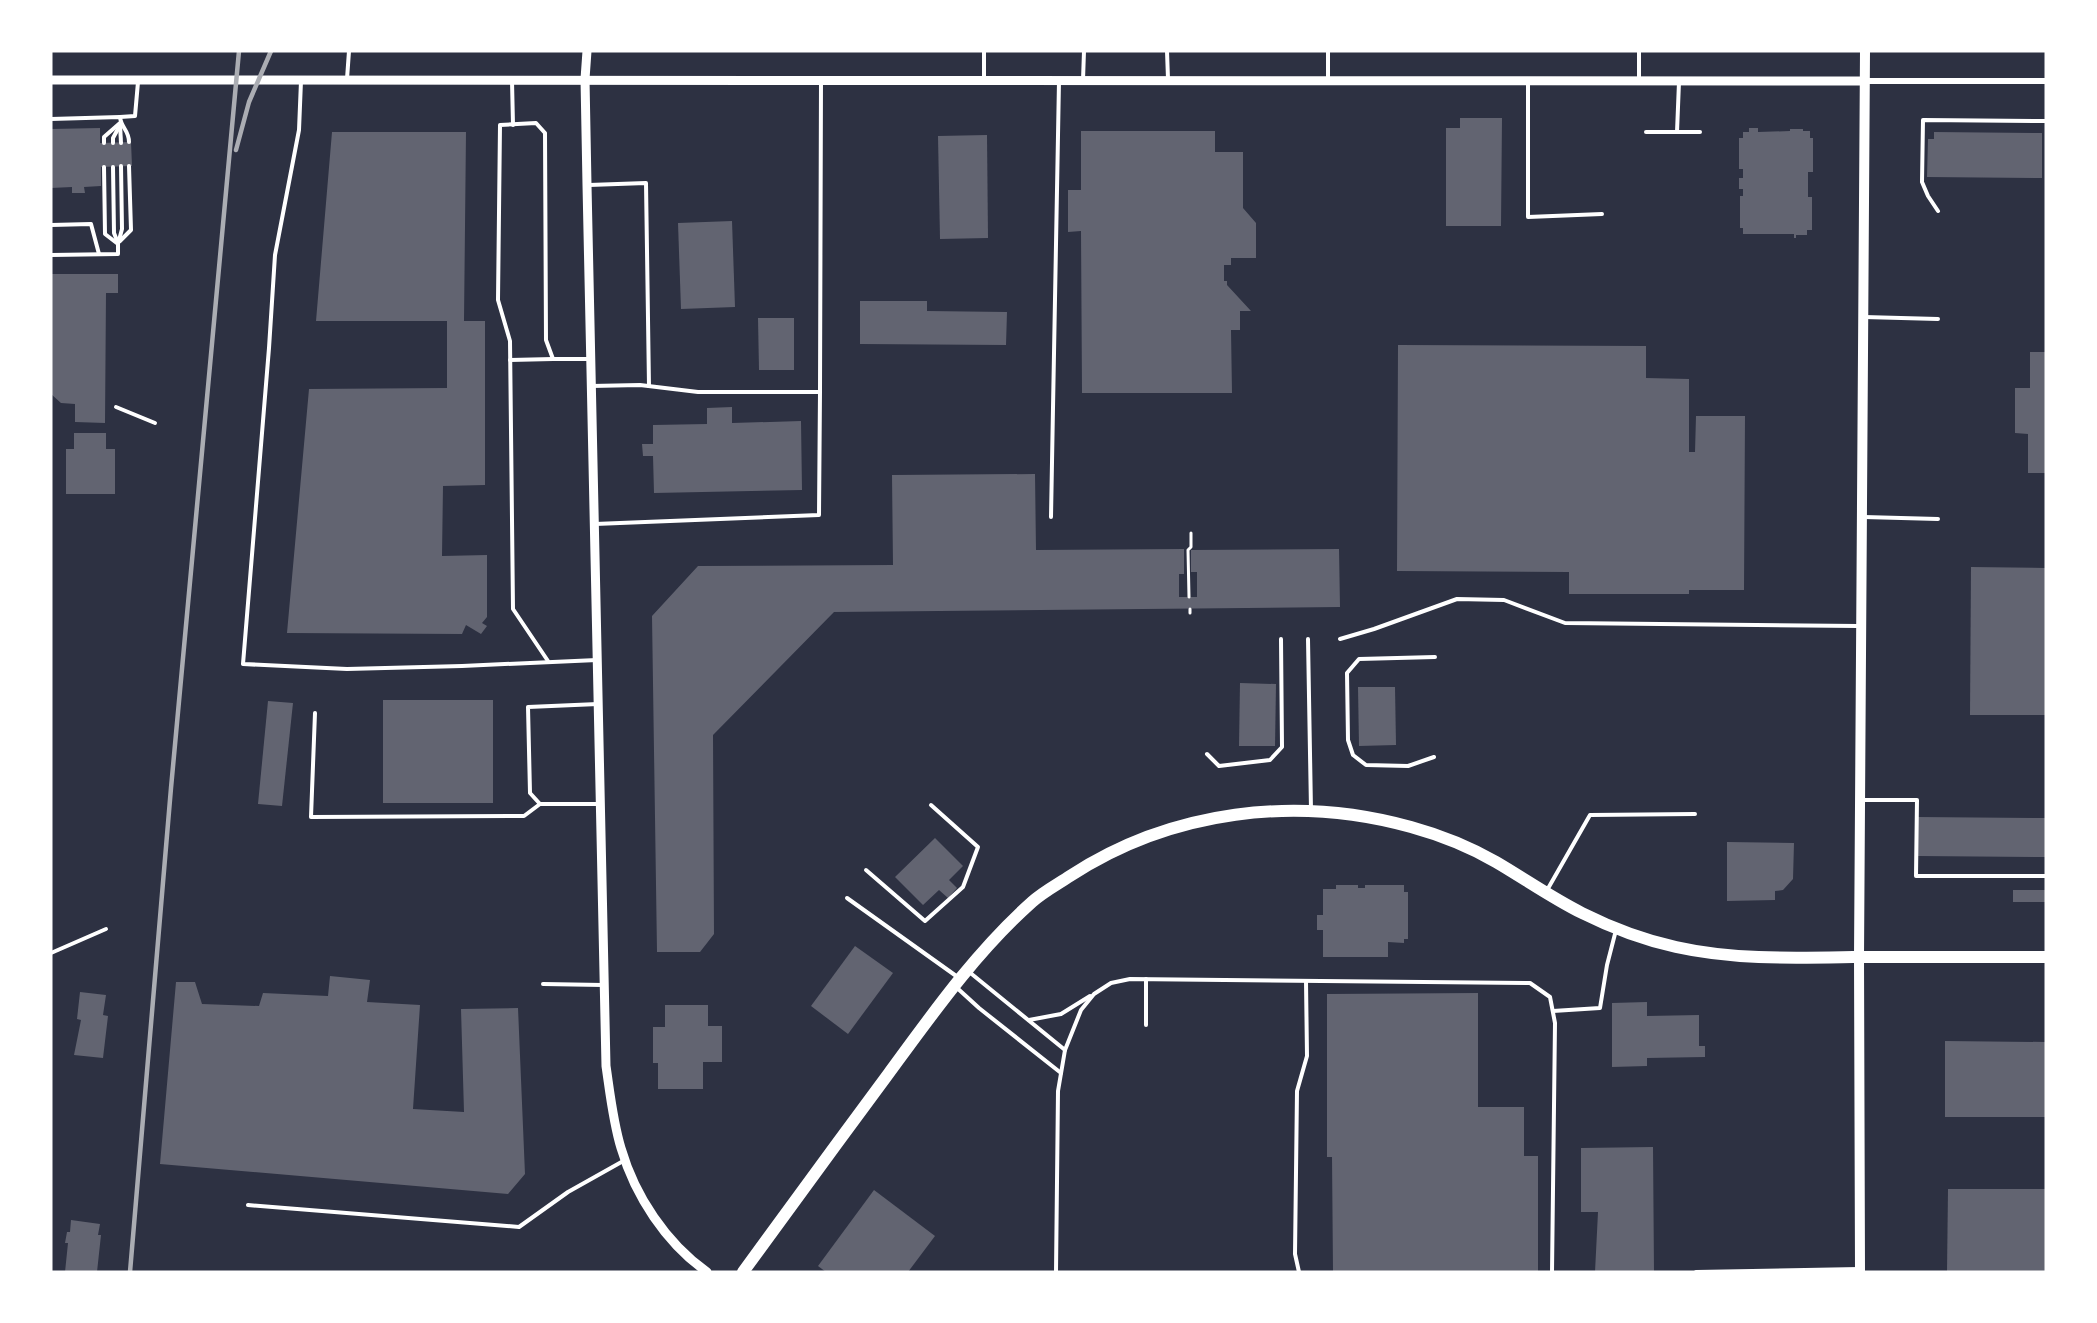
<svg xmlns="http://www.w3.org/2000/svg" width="2097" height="1323" viewBox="0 0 2097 1323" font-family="Mulish,sans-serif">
<rect width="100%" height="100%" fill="#2d3142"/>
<g fill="#626471">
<path d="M1460,118H1502L1501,226H1446V128H1460Z"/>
<path d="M100,128V143L131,142L132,166L101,167V186L84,187L85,193H72V187L51,188V129Z"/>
<path d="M1749,128H1758V132L1790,131V129H1803V131H1810V138H1813V172H1808V197H1812V230H1807V235H1796V238H1794V234H1743V228H1740V196H1743V189H1739V178H1743V169H1739V138H1743V132H1749Z"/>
<path d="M1081,131H1215V152H1243V208L1256,223V258H1231V265H1224V281H1227V285L1251,311H1240V330H1231L1232,393H1082L1081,231L1068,232V190H1081Z"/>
<path d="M332,132H466L464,321H485V485L443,486L442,556L487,555V617L482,623L487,626L481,634L466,625L462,634L287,633L309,389L447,388V321H316Z"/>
<path d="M1934,132L2042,133V178L1927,177L1928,139H1934Z"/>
<path d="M987,135L988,238L940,239L938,136Z"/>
<path d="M732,221L735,307L681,309L678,223Z"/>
<path d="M51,274H118V293H106L105,423L75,422V404L61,403L51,394Z"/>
<path d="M860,301H927V311L1007,312L1006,345L860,344Z"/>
<path d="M758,318H794V370H759Z"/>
<path d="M1398,345L1646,346V378L1689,379V452H1695L1696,416H1745L1744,590H1689V594H1569V572L1397,571Z"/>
<path d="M2030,352H2046V473H2028V434L2015,433V388H2030Z"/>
<path d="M732,407V423L801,421L802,490L654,493L653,456H643L642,444H653V425L707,424V408Z"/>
<path d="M74,433H106V449H115V494H66V449H74Z"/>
<path d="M1035,474L1036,550L1184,549V574H1179V597H1197V572H1191V550L1339,549L1340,607L834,612L713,735L714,934L700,952H657L652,616L698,566L893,565L892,475Z"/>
<path d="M1971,567L2046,568V715H1970Z"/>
<path d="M1240,683L1276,684L1275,746H1239Z"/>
<path d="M1358,687H1395L1396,745L1359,746Z"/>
<rect x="383" y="700" width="110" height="103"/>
<path d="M268,701L293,703L282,806L258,804Z"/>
<path d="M1918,817L2046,818V857L1918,856Z"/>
<path d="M935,838L963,866L949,880L957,888L948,898L939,890L923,905L895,877Z"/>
<path d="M1727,842L1794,843L1793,879L1783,890L1775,891V900L1727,901Z"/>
<path d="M1336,885H1358V888H1365V885H1404V892H1408V939H1404V943L1388,942V957H1323V930H1317V915H1323V889H1336Z"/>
<rect x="2013" y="890" width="33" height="12"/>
<path d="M855,946L893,973L848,1034L811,1006Z"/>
<path d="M330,976L370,980L367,1002L420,1005L413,1109L464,1112L461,1009L518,1008L525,1174L508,1194L160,1164L176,982H195L202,1004L259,1006L263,993L328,996Z"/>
<path d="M80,992L106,995L103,1015L108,1016L103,1058L74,1055L81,1020L77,1019Z"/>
<path d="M1478,993V1107H1524V1156H1538V1272H1333L1332,1157H1327V994Z"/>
<path d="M1647,1002V1016L1699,1015V1046H1705V1057L1647,1058V1066L1612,1067V1003Z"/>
<path d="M665,1005H708V1026H722V1062H703V1089H658V1063H653V1027H665Z"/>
<path d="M1945,1041L2046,1042V1117H1945Z"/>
<path d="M1653,1147L1654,1272H1595L1598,1212H1581V1148Z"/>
<path d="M1948,1189H2046V1272H1947Z"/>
<path d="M874,1190L935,1236L908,1272H826L818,1266Z"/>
<path d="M71,1220L100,1224L98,1235H101L97,1272H65L68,1243H65L67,1232H70Z"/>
</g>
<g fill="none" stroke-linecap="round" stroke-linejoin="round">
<g stroke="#fff" stroke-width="3">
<path d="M1189,597L1188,550L1191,547V533"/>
<path d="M1190,609V613"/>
</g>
<g stroke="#fff" stroke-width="4">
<path d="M984,51V80"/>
<path d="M1167,51L1168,79"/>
<path d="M1639,51V80"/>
<path d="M347,79L349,51"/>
<path d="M1083,80L1084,51"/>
<path d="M1328,80V51"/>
<path d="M301,81L299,130L275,255L269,348L243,664L347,669L462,666L597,660"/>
<path d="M512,81L513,125"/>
<path d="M1528,81V217L1602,214"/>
<path d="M120,117L135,116L138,82"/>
<path d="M51,119L120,117C121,128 129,130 129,142"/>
<path d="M120,124L121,143"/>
<path d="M1646,132H1700"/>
<path d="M1677,132L1679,82"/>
<path d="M104,143V137L120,123"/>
<path d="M113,143V138L119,127"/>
<path d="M104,167L105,234L118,244"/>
<path d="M113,167L114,233L118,243"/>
<path d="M589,185L646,183L649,386"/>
<path d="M1938,211L1928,196L1922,182L1923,120L2046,121"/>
<path d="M51,225L91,224L99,254"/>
<path d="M120,241L131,230L129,166"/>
<path d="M51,255L118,254V244L122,229L121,166"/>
<path d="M1864,317L1938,319"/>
<path d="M510,360L553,359"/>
<path d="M591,386L640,385L698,392H820L819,515L595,524"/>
<path d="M820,392L821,80"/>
<path d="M116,407L155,423"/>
<path d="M1051,517L1059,81"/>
<path d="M1864,517L1938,519"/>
<path d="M1308,639L1311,810"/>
<path d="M1340,639L1374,629L1457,599L1504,600L1565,623L1858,626"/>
<path d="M548,661L513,609L510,341L498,300L500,125L536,123L545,133L546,340L553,359H590"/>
<path d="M598,704L528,707L530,793L540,804H599"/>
<path d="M315,713L311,817L524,816L540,804"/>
<path d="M1207,754L1219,766L1270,760L1282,747L1281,639"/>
<path d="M1434,757L1408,766L1366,765L1353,755L1348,740L1347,673L1359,659L1435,657"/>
<path d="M1862,800H1917L1916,876H2046"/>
<path d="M866,870L925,921L963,887L978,847L931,805"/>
<path d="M1546,892L1590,815L1695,814"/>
<path d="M847,898L959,978"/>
<path d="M51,953L106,929"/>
<path d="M968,971L1065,1050"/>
<path d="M1146,979V1025"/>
<path d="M543,984L603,985"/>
<path d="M956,987L979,1008L1061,1073"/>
<path d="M1553,1011L1600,1008L1607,965L1616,930"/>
<path d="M1029,1020L1061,1014L1090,996"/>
<path d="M248,1205L519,1227L568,1192L625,1160"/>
<path d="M1056,1272L1058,1091L1065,1050L1081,1010L1094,994L1111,983L1130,979L1530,983L1550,997L1555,1023L1552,1272"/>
<path d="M1299,1272L1295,1254L1297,1091L1307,1056L1306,981"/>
<path d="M1696,1272L1859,1269"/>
</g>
<path stroke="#fff" stroke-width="6" d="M1864,81H2046"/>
<g stroke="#fff" stroke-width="9">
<path d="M587,51L585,79L587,185L606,1066C610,1093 613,1122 621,1148C635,1196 666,1243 707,1272"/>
<path d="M51,80L1864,81"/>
</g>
<path stroke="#fff" stroke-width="10" d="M1860,1272L1859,957L1865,51"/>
<path stroke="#fff" stroke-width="12" d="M743,1272C791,1206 840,1139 889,1073C933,1013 976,952 1032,902C1043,892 1058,884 1070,876C1171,810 1296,795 1411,827C1440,835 1470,847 1496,862C1525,879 1552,898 1582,913C1612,928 1644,940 1676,947C1734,960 1794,958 1853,957C1917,957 1982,957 2046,957"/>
<g stroke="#abadb3" stroke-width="4.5">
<path d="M236,150L249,102L271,51"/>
<path d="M130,1272L171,788L239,51"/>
</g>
</g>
<rect width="2097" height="1323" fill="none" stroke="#ffffff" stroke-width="105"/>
</svg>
